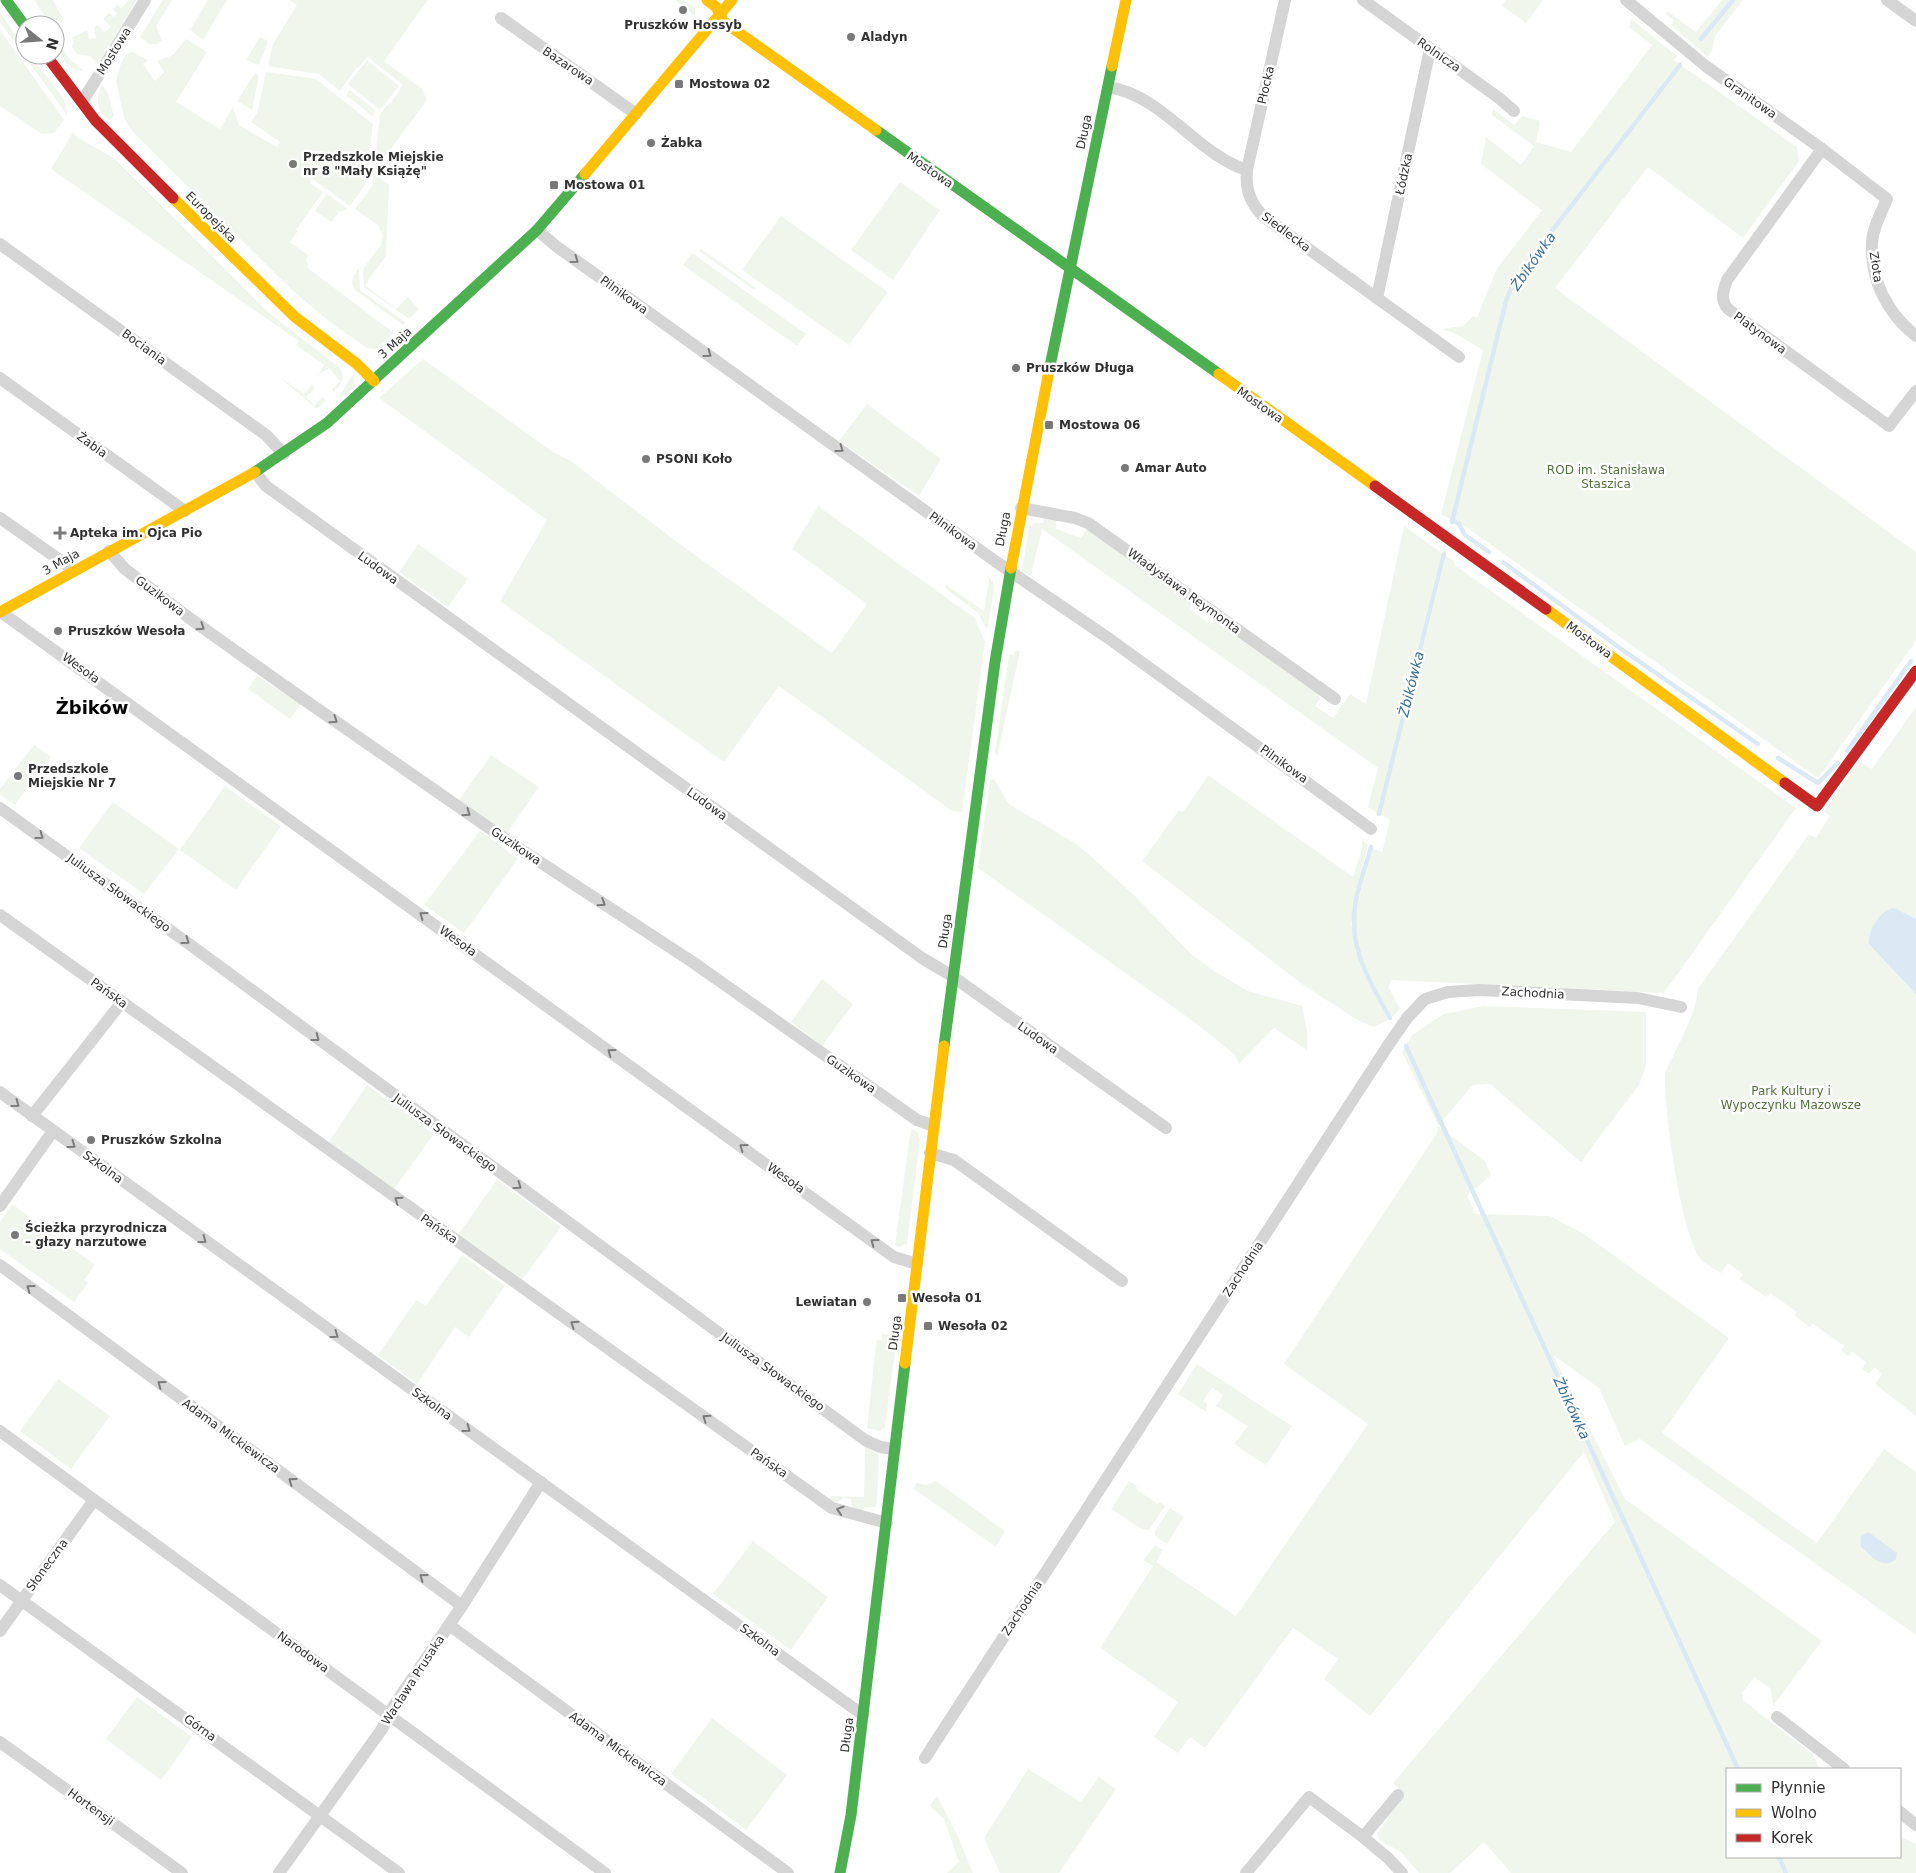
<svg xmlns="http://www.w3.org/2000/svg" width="1916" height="1873" viewBox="0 0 1916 1873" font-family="'DejaVu Sans',sans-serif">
<rect width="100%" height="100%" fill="#fff"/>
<g fill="#f1f6ed">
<path d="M34,0H53L63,19L61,23L58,19L54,22L46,18Z"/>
<path d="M129,0H137L98,64L90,56L77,54L72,47L74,42L72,38L87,30L89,39L96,38L94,27L97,25L105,32L111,27L103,19L109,13L114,17L117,14L113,9L118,5L121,8Z"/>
<path d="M163,0H172L156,26L162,40L158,44H150L140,37Z"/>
<path d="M208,0H227L203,40L190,30Z"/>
<path d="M289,0H428L384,61L422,89L427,100L375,171L378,176L389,185L386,256L365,285L396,309L408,297L419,309L409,319L364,287L363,269L380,246L383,235L378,225L355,209L372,186L380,114L389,103L390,104L403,85L368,57L358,68L357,67L340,91L319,74L268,66L273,44L297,5Z"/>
<path d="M675,0H684L695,8V16Z"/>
<path d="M1506,0H1543L1526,23L1502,6Z"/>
<path d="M1722,0H1743L1715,36L1712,51L1708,57L1671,25L1674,20L1666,15L1667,11L1696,32Z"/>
<path d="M0,13L25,48V55H30L63,98L66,104L67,115L0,22Z"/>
<path d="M1631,19L1677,56L1674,60L1797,147L1799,161L1743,238L1648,167L1555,288L1916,552V641L1818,778L1466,527L1441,514L1483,350L1454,333L1442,329L1463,326L1473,316L1477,318L1496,270L1542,210L1481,164L1486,137L1521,165L1534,146L1492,115L1493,109L1514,125L1522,116L1540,121L1536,142L1571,152L1652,45L1629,27Z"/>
<path d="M0,30L64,120L54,133L42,134L0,106Z"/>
<path d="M260,37L268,41L259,65L246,60Z"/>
<path d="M186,39L207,52L176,102L220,129L233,107L239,125L277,147L280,142L251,122L257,113L266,72L316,79L373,124L366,184L350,206L312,179L310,183L323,192L296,230L298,231L290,242L308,255L306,259L308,268L394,333L377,349L367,348L331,323L291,289L209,208L210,207L201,198L200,199L132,131L124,118L116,81L121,63L127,53L133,52L148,60L143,64L155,81L164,72L157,61L173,55Z"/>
<path d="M62,48L70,59L84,71C70,70 61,62 62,48Z"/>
<path d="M367,60L399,86L380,110L348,84Z"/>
<path d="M255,73L259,76L252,110L237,101Z"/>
<path d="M102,85L108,93L114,116L109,120C97,114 95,97 102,85Z"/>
<path d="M350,90L376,111L372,116L346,95Z"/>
<path d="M73,132L78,138L114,158L268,312L340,368C345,379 342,383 334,392L332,389L340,381L329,368L318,375L324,365L296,345L299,341L51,169Z"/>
<path d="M900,182L940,210L893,280L851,250Z"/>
<path d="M327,194L348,209L339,212L331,222L315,211Z"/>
<path d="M781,216L888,292L849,345L742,270Z"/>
<path d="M701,249L756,288L754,290L699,251Z"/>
<path d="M692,253L806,334L797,346L683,265Z"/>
<path d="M359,268L360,290L405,322L403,325L355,290C349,281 353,275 359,268Z"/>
<path d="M423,359L553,452L571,461L681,545L832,653L867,604L792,549L818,506L975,618L985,642L962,812L952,811L779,686L724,762L500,601L547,520L379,398Z"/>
<path d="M354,373L355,386L346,395L339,396Z"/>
<path d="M277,375L304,394L312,385L315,388L306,397L314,405L323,397L326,400L317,409Z"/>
<path d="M867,404L941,459L919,496L839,441Z"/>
<path d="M1044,518L1056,520V529L1081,538L1087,529L1192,603L1189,609L1211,625L1215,619L1318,694L1320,699L1315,706L1333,718L1350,694L1366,704L1404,526L1442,553L1378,813L1368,807L1378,768L1042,529L1031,575L1029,576L1022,570L1029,527L1034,523H1043Z"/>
<path d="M418,544L468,579L448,607L399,572Z"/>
<path d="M1446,556L1453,560L1456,566L1796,808L1664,993L1391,980L1389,988L1400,1009L1392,1017C1376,988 1357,957 1355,924C1355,902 1368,870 1373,848L1382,852L1390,820L1381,815Z"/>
<path d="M983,572L993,581L994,589L987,630L978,613L945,588L946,585L984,611L989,579Z"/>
<path d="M1016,650L1020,651L997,757L995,752L1009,654L1014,655Z"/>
<path d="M257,676L301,704L290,719L248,689Z"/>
<path d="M1916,707V1416L1875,1384L1882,1374L1874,1367L1869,1374L1862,1369L1866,1362L1852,1352L1848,1356L1841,1350L1844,1346L1813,1324L1810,1327L1795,1316L1797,1312L1770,1293L1766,1297L1740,1279L1743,1274L1728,1263L1721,1273C1714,1268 1704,1264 1699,1257C1681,1231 1663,1106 1665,1073C1673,1055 1700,1006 1697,990L1809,834L1816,838L1830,816L1824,812L1859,761L1872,769Z"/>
<path d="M34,745L51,757L15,805L0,795V789Z"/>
<path d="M491,755L539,787L507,833L459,800Z"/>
<path d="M1208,775L1353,877L1362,849V840L1368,844L1351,923L1363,972L1388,1020L1374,1027L1359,1021L1306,987L1142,861L1179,810L1183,812Z"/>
<path d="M994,779L1009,804L1078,845L1134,895L1191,954L1214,971L1248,991L1302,1006L1307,1031V1050L1274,1028L1239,1064L1235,1055L1194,1022L978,868L990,780Z"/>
<path d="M225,786L281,826L236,890L180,850Z"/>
<path d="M113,802L179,849L144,894L79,848Z"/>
<path d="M480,831L518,859L464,933L424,905Z"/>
<path d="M822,979L853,1004L822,1046L791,1022Z"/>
<path d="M1483,1006L1646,1012V1066L1639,1085L1581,1162L1490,1084L1473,1085L1438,1126L1485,1161L1491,1175L1467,1196L1476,1214L1550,1216L1584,1234L1729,1338L1662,1433L1817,1543L1884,1449L1916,1472V1635L1640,1439L1625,1446L1599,1388L1553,1355L1625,1499L1822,1641L1773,1706L1771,1689L1754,1677L1742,1693L1743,1700L1813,1755L1820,1769H1727V1857H1900V1836L1916,1844V1873H1511L1484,1842L1450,1873H1419L1401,1852L1379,1840L1377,1834L1404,1794L1393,1783L1615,1522L1584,1452L1370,1716L1324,1679L1338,1659L1293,1628L1205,1748L1190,1737L1178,1753L1154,1737L1178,1702L1100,1648L1153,1566L1143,1560L1155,1545L1163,1550L1156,1562L1236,1616L1368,1424L1284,1364L1437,1133L1438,1125L1402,1052L1412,1035L1444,1014Z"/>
<path d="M367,1085L434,1134L394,1189L328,1143Z"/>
<path d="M911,1128L918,1133L920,1139L907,1244L899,1247L895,1245Z"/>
<path d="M497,1180L561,1227L521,1281L457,1236Z"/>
<path d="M12,1204L95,1265L84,1280L88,1283L74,1302L0,1249V1222Z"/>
<path d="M462,1255L505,1286L469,1337L455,1327L417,1384L378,1355L416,1300L426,1306Z"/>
<path d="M882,1334L897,1336L885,1427L880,1431L867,1428L876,1344L877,1340H882Z"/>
<path d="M1197,1364L1292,1426L1266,1465L1234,1444L1248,1426L1216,1406L1223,1395L1212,1388L1203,1401L1207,1404L1206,1412L1178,1394Z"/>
<path d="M58,1379L110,1416L71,1469L20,1431Z"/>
<path d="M865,1446L879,1455L877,1503L875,1507L864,1508L863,1512L852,1507L851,1499L843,1498L837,1503L830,1500L831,1496L864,1497Z"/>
<path d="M936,1481L1005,1531L996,1547L914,1489L916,1483L926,1485Z"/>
<path d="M1129,1481L1137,1486L1136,1489L1158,1504L1160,1502L1165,1506L1149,1530L1142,1529L1111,1509Z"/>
<path d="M1170,1508L1184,1517L1167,1544L1155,1536V1531Z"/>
<path d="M753,1541L828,1597L791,1650L713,1594Z"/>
<path d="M137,1697L192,1737L161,1780L106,1739Z"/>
<path d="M712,1718L787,1775L746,1830L671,1774Z"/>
<path d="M1028,1769L1081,1802L1099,1777L1116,1789L1059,1873H1000L984,1838Z"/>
<path d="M937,1796L958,1837L973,1873H947L959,1862L944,1819L930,1806Z"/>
</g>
<g fill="#dae9f4">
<path d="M1894,908L1916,919V994L1869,944C1868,930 1880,910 1894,908Z"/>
<path d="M1868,1532L1897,1553L1896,1559C1882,1571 1872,1556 1861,1547L1860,1537Z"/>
</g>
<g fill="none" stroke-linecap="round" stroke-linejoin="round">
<g stroke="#dae9f4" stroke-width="4.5">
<path d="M1701,39L1733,0"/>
<path d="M1452,520L1459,524L1465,535L1489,552"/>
<path d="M1452,522L1506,301L1512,286L1531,258L1680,65"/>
<path d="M1503,562L1617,646L1758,744"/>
<path d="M1847,751L1911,661"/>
<path d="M1778,758L1818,783L1838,763"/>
<path d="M1379,814L1444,554"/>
<path d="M1371,847C1365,871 1353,898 1354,922C1354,958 1374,989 1390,1018"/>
<path d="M1406,1046L1738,1769"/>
<path d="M1779,1857L1786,1873"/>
</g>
<g stroke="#d5d5d5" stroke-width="12">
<path d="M1363,0L1499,98L1514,111"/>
<path d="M1626,0L1707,67L1822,149L1887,199C1881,213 1873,227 1872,242C1870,280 1887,313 1916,336"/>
<path d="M1887,0L1916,21"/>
<path d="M501,18L636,114"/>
<path d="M1108,87C1163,95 1196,154 1247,170C1245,189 1250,203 1264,217L1459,357"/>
<path d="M82,102L145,0"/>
<path d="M1822,149L1727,280C1723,291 1720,300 1728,309L1889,426L1916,391"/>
<path d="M1247,170L1285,0"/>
<path d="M537,230L556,246L995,561L1111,640L1371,829"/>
<path d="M0,244L266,435L284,454"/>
<path d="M1377,298L1430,49"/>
<path d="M0,378L185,511"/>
<path d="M255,472L266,486L922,958L952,976L1166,1128"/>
<path d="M1021,508L1075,518L1088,523L1335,699"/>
<path d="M0,518L74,570"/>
<path d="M109,551L125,569L192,620L296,694L508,841L694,963L917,1120L934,1126"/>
<path d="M1,612L894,1257L917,1264"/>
<path d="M0,808L185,941L865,1440L880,1447L895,1449"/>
<path d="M0,915L832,1508L887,1523"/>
<path d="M0,1092L863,1715"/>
<path d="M32,1116L122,1002"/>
<path d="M930,1153L954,1160L1122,1281"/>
<path d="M0,1206L53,1131"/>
<path d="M0,1265L462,1606"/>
<path d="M0,1431L605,1873"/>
<path d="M0,1585L399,1873"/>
<path d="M449,1625L788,1873"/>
<path d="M0,1631L94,1500"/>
<path d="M1777,1717L1844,1769"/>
<path d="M0,1742L182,1873"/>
<path d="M925,1758L1387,1047L1407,1018L1425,999L1448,992L1479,990L1638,998L1681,1007"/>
<path d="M1398,1795L1363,1837L1389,1859L1402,1873"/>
<path d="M1900,1812L1916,1825"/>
<path d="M279,1873L382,1729L393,1707L462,1606L541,1482"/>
<path d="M1246,1873L1309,1797L1363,1837"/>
</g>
<g stroke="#4caf50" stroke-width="11">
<path d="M6,0L25,26"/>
<path d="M876,130L1219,374"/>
<path d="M1049,371L1112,66"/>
<path d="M255,472L327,423L537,230L585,174"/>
<path d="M944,1046L995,662L1011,568"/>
<path d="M840,1873L851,1815L905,1363"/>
</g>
<g stroke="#ffc107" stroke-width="11">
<path d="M707,0L716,7L724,22L876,130"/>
<path d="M1112,66L1126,0"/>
<path d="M585,174L732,0"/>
<path d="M173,198L295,317L357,364L374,381"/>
<path d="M1219,374L1375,486"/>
<path d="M1011,568L1049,371"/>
<path d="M1546,609L1785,783"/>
<path d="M0,612L255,472"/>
<path d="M905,1363L944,1046"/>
</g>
<g stroke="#c62828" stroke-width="11">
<path d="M46,55L95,120L173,198"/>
<path d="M1375,486L1546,609"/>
<path d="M1785,783L1817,806L1916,671"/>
</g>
</g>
<defs><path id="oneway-chevron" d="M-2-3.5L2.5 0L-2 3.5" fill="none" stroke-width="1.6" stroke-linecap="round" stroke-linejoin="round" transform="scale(1.25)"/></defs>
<g stroke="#7b7b7b">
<use href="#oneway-chevron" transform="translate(575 260) rotate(36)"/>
<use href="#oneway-chevron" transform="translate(708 354) rotate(36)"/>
<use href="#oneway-chevron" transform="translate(840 449) rotate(36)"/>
<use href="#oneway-chevron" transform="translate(201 627) rotate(35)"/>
<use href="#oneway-chevron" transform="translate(334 720) rotate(35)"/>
<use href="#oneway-chevron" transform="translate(467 813) rotate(35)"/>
<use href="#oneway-chevron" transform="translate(40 836) rotate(36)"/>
<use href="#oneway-chevron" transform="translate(602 903) rotate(33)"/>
<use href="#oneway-chevron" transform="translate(423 915) rotate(-144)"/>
<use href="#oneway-chevron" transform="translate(186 941) rotate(36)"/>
<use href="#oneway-chevron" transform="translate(316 1038) rotate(37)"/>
<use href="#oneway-chevron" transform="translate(611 1052) rotate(-144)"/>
<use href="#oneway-chevron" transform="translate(16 1104) rotate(36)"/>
<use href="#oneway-chevron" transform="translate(72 1145) rotate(36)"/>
<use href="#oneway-chevron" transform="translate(743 1147) rotate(-144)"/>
<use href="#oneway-chevron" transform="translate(518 1186) rotate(36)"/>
<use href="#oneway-chevron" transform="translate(398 1200) rotate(-145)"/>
<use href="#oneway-chevron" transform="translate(203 1240) rotate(36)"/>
<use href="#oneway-chevron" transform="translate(874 1242) rotate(-144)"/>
<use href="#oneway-chevron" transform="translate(30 1288) rotate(-144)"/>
<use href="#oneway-chevron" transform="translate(574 1324) rotate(-145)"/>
<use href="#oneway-chevron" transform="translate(335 1335) rotate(36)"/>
<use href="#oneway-chevron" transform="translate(161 1384) rotate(-144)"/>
<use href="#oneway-chevron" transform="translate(706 1418) rotate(-145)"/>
<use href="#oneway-chevron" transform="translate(467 1429) rotate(36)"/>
<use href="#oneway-chevron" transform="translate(292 1481) rotate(-144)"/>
<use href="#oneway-chevron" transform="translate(840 1510) rotate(-163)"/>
<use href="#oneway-chevron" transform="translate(423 1577) rotate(-144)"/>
</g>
<g fill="#797979" stroke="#fff" stroke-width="2">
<circle cx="683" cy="10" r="5"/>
<circle cx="851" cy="37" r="5"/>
<rect x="674" y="79" width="10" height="10" rx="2.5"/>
<circle cx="651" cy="143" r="5"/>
<circle cx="293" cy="164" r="5"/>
<rect x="549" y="180" width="10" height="10" rx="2.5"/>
<circle cx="1016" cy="368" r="5"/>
<rect x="1044" y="420" width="10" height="10" rx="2.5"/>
<circle cx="646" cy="459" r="5"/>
<circle cx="1125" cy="468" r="5"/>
<path d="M57.5 525.5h5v5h5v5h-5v5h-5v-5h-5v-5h5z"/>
<circle cx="58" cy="631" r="5"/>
<circle cx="18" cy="776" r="5"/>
<circle cx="91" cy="1140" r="5"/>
<circle cx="15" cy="1235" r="5"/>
<rect x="897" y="1293" width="10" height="10" rx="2.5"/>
<circle cx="867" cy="1302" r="5"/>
<rect x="923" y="1321" width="10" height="10" rx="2.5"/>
</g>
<g text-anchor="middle" stroke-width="5" stroke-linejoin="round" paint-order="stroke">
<g font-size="12" font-weight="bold" fill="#313131" stroke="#fff" text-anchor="start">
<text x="683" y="29" text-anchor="middle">Pruszków Hossyb</text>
<text x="861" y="41">Aladyn</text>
<text x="689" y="88">Mostowa 02</text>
<text x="661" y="147">Żabka</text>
<text x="303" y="161">Przedszkole Miejskie<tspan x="303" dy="14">nr 8 "Mały Książę"</tspan></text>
<text x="564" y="189">Mostowa 01</text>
<text x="1026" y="372">Pruszków Długa</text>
<text x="1059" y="429">Mostowa 06</text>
<text x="656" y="463">PSONI Koło</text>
<text x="1135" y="472">Amar Auto</text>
<text x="70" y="537">Apteka im. Ojca Pio</text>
<text x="68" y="635">Pruszków Wesoła</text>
<text x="28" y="773">Przedszkole<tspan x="28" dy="14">Miejskie Nr 7</tspan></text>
<text x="101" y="1144">Pruszków Szkolna</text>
<text x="25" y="1232">Ścieżka przyrodnicza<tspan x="25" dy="14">– głazy narzutowe</tspan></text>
<text x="912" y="1302">Wesoła 01</text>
<text x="857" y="1306" text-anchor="end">Lewiatan</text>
<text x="938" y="1330">Wesoła 02</text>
</g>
<g font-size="12" fill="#313131" stroke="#fff">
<text transform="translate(114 51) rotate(-58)" y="4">Mostowa</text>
<text transform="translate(1439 55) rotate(35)" y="4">Rolnicza</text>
<text transform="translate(568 66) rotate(34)" y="4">Bazarowa</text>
<text transform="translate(1266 85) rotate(-77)" y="4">Płocka</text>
<text transform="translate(1750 98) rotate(35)" y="4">Granitowa</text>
<text transform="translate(1084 132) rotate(-78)" y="4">Długa</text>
<text transform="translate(930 170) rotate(35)" y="4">Mostowa</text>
<text transform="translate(1404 174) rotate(-78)" y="4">Łódzka</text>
<text transform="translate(211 217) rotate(45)" y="4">Europejska</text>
<text transform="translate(1286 232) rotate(37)" y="4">Siedlecka</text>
<text transform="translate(1876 267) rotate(81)" y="4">Złota</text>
<text transform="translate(624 295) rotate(36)" y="4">Pilnikowa</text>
<text transform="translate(1760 333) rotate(36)" y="4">Platynowa</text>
<text transform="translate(395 343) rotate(-42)" y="4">3 Maja</text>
<text transform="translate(144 347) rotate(36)" y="4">Bociania</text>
<text transform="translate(1260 405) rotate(35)" y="4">Mostowa</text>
<text transform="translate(92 445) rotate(36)" y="4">Żabia</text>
<text transform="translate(1003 529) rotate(-79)" y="4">Długa</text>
<text transform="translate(953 531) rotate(36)" y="4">Pilnikowa</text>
<text transform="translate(61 562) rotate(-29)" y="4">3 Maja</text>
<text transform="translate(378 568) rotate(36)" y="4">Ludowa</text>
<text transform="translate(1184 591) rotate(36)" y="4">Władysława Reymonta</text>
<text transform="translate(160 596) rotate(37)" y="4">Guzikowa</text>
<text transform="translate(1589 640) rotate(36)" y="4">Mostowa</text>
<text transform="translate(81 668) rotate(36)" y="4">Wesoła</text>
<text transform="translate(1284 764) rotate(36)" y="4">Pilnikowa</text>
<text transform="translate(707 804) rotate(36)" y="4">Ludowa</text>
<text transform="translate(516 846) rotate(34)" y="4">Guzikowa</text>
<text transform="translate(119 893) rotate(36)" y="4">Juliusza Słowackiego</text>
<text transform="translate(945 931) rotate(-82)" y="4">Długa</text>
<text transform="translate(458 941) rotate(36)" y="4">Wesoła</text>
<text transform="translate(109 993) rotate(36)" y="4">Pańska</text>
<text transform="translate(1533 993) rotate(3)" y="4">Zachodnia</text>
<text transform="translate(1038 1038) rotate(35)" y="4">Ludowa</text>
<text transform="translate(851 1074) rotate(35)" y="4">Guzikowa</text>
<text transform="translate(445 1133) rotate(36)" y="4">Juliusza Słowackiego</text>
<text transform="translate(103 1167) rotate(36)" y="4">Szkolna</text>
<text transform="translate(786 1178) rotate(36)" y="4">Wesoła</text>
<text transform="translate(439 1229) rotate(35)" y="4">Pańska</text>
<text transform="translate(1243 1269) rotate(-57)" y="4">Zachodnia</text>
<text transform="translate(895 1333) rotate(-83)" y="4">Długa</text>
<text transform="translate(773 1372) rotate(36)" y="4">Juliusza Słowackiego</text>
<text transform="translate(432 1404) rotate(36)" y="4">Szkolna</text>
<text transform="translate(231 1436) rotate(36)" y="4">Adama Mickiewicza</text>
<text transform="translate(769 1463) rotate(35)" y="4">Pańska</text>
<text transform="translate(47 1565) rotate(-54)" y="4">Słoneczna</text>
<text transform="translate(1022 1608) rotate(-57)" y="4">Zachodnia</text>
<text transform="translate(760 1640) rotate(36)" y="4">Szkolna</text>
<text transform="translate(303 1652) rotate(36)" y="4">Narodowa</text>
<text transform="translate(413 1680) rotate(-57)" y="4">Wacława Prusaka</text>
<text transform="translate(200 1728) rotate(36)" y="4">Górna</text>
<text transform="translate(847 1735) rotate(-83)" y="4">Długa</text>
<text transform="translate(618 1749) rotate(36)" y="4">Adama Mickiewicza</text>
<text transform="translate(91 1807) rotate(36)" y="4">Hortensji</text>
</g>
<g font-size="12" fill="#51713b" stroke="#fff">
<text x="1606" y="474">ROD im. Stanisława<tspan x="1606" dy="14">Staszica</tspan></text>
<text x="1791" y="1095">Park Kultury i<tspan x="1791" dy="14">Wypoczynku Mazowsze</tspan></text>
</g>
<g font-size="14" font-style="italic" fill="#386e9a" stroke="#fff">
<text transform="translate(1533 261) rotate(-55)" y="5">Żbikówka</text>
<text transform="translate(1411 684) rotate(-76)" y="5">Żbikówka</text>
<text transform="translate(1572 1408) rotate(65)" y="5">Żbikówka</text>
</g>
<g font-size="18" font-weight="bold" fill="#000" stroke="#fff">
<text x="92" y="714">Żbików</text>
</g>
</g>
<rect x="1726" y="1768" width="175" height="90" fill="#ffffff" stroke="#adadad"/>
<rect x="1736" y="1784" width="25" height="8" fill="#4caf50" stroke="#adadad"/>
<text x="1771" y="1793" font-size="15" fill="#313131">Płynnie</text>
<rect x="1736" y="1809" width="25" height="8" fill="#ffc107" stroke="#adadad"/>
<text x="1771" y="1818" font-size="15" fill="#313131">Wolno</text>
<rect x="1736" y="1834" width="25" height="8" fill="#c62828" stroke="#adadad"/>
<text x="1771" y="1843" font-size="15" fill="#313131">Korek</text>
<g transform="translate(40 40) rotate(107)"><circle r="24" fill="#ffffff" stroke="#adadad"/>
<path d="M0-4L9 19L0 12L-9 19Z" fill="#797979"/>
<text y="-8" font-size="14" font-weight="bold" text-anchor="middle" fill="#313131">N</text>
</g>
</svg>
